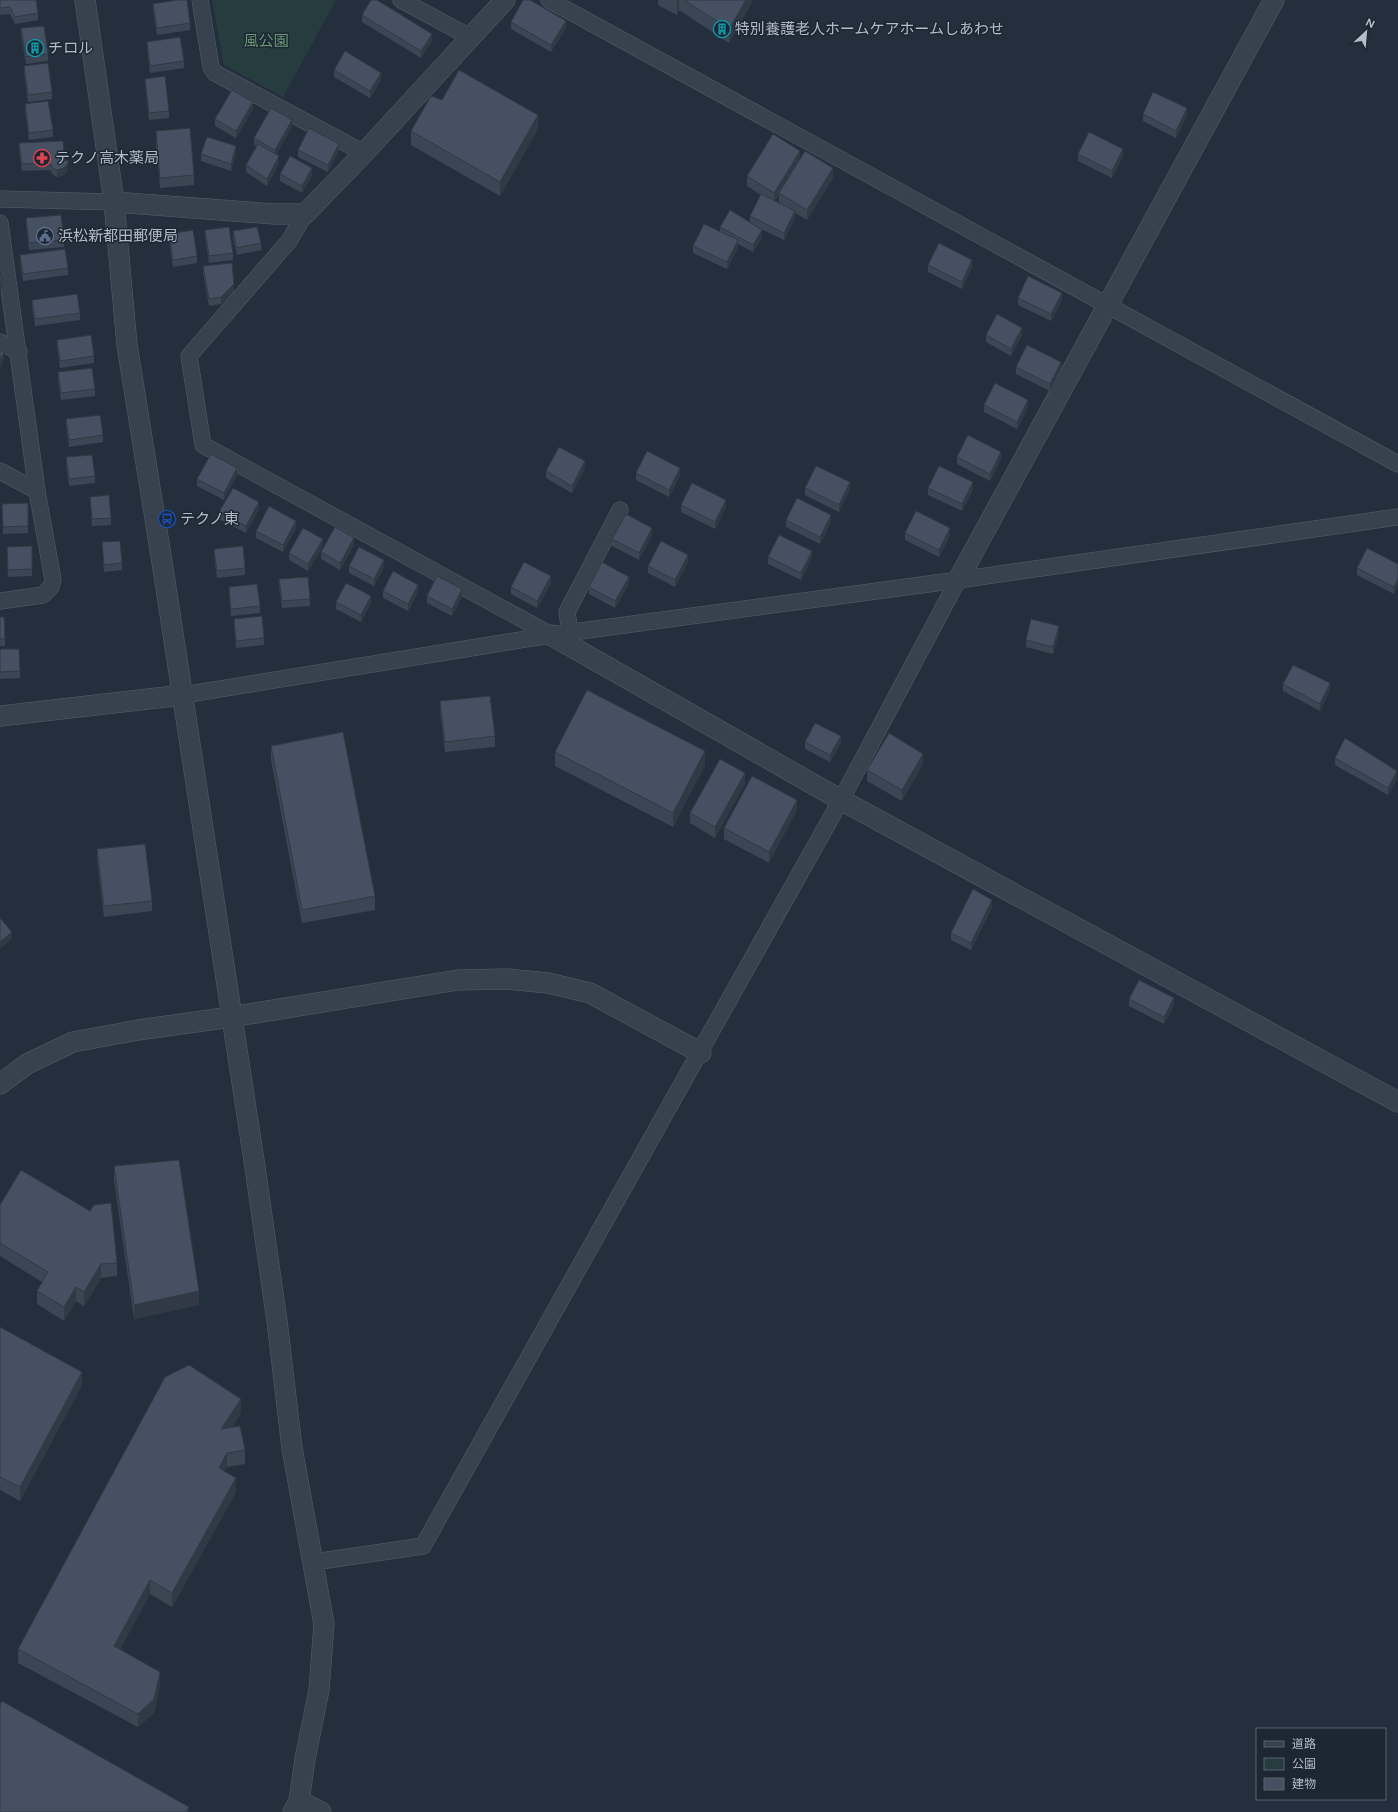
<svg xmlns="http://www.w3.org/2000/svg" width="1398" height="1812" viewBox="0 0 1398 1812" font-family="Figtree,'Noto Sans JP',sans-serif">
<rect width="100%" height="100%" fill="#242f3e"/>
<path fill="#263c3f" d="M212,0H336L283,97L224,65Z"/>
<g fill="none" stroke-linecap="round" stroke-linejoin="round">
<g stroke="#565f6c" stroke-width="17">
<g id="minor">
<path d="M200,0L211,67L215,73L364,153"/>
<path d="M401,0L470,37"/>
<path d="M549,0L1398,464"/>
<path d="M0,199L114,202"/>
<path d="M305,214L289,241L189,356L203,445L551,635"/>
<path d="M0,223L37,491L53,580L51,587L43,595L0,601"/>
<path d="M0,342L19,352"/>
<path d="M0,471L37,491"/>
<path d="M570,633L567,612L620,510"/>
<path d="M183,695L551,635L958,580L1398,517"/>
<path d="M314,1562L423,1546L841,800L958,580"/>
</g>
</g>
<g stroke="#565f6c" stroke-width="21">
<g id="tertiary">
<path d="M85,0L114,202L127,345L162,562L255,1167L277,1321L292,1448L324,1624L319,1690L305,1759L299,1801L293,1812"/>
<path d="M114,202L274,214H305L364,153L505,0"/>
<path d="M958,580L1274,0"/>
<path d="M551,635L841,800L1398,1102"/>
<path d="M0,716L183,695"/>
<path d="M0,1084L27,1064L73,1042L138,1030L231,1017L458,980L507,979L548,983L590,993L701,1053"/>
<path d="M299,1801L321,1812"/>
</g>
</g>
<use href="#minor" stroke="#38414e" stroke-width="16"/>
<use href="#tertiary" stroke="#38414e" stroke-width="20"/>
</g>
<g fill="#3b4654" fill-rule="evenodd">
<path d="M0,0L38,13V20L15,24L10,14L0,15Z"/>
<path d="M658,0H753L729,43L679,10L677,15L658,5Z"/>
<path d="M153,4L190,23V30L157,35L153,11Z"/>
<path d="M362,15L432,41L421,58L362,22Z"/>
<path d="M511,22L566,28L551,52L511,29Z"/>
<path d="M21,28L48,54V61L26,64L21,35Z"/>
<path d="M147,42L184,61V68L150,73L147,49Z"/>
<path d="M24,66L52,92V99L28,102L24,73Z"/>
<path d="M334,70L381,80L370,98L334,77Z"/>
<path d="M145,79L169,111V118L149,120L145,86Z"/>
<path d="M25,104L53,130V137L29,140L25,111Z"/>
<path d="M253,109L236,138L215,126V119Z"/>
<path d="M1143,114L1187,115L1176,138L1143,121Z"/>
<path d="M292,127L276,155L279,163L267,186L246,172V165L257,146L254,145V138Z"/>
<path d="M538,129L500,196L411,145V131Z"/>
<path d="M156,131L194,175V185L160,188L156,142Z"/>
<path d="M19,143L65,161L68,167V170L64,175L57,177L53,175L50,170L22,171L19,150Z"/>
<path d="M298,150L339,151L328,172L298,157Z"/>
<path d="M236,153L231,171L201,161V154Z"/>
<path d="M1078,154L1123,156L1112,178L1078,161Z"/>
<path d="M800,159L833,178L807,220L795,213V218L784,240L761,229L762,237L753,252L738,244V247L727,269L693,253V246L720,231V227L750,222V216L761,195L747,186V176ZM779,195V203L775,201Z"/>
<path d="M280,174L312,175L302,193L280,181Z"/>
<path d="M26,218L64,240V247L29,250L26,225Z"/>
<path d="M205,230L233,253V260L209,263L205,237Z"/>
<path d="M233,231L261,243V250L237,255L233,238Z"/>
<path d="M169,234L197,256V263L173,267L169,241Z"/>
<path d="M20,255L68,268V275L23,281L20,262Z"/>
<path d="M928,265L972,267L962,289L928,272Z"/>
<path d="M203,266L234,291L221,304L209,306L203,273Z"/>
<path d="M1018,298L1062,300L1051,321L1018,305Z"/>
<path d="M32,300L80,313V320L35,326L32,307Z"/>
<path d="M986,335H1022L1011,356L986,342Z"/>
<path d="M57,340L94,356V363L60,368L57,347Z"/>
<path d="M1016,367L1061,369L1050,391L1016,374Z"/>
<path d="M58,372L95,389V396L61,400L58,379Z"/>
<path d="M984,405L1028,407L1017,429L984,412Z"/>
<path d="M66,419L103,435V442L69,447L66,426Z"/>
<path d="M66,457L95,476V483L69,486L66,464Z"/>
<path d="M957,457L1001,459L990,481L957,464Z"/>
<path d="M585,468L572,493L546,478V471Z"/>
<path d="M636,473L680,475L669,497L636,480Z"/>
<path d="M237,475L224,500L197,486V479Z"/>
<path d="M805,488L850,489L839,512L805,495Z"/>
<path d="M928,488L973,489L962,511L928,495Z"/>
<path d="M90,497L111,518V525L92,526Z"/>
<path d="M28,503V533L3,534L2,511Z"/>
<path d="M681,505L726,507L715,529L681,512Z"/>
<path d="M259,509L246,533L219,519V512Z"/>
<path d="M786,520L831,522L820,544L786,527Z"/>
<path d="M296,528L283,552L256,538V531Z"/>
<path d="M905,533L950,535L939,557L905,540Z"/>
<path d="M652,535L639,560L612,546V539Z"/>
<path d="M102,542L122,563V570L104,572Z"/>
<path d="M354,545L340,570L321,559V552Z"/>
<path d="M32,546V576L8,577L7,554Z"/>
<path d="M323,546L308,571L289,560V553Z"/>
<path d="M214,549L245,568V575L217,578L214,556Z"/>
<path d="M768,557L812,558L801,580L768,564Z"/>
<path d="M688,562L675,587L648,573V566Z"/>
<path d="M1398,564L1394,594L1357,575V568Z"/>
<path d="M349,566L384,567L374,586L349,573Z"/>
<path d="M279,579L310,599V606L282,608L279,586Z"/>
<path d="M551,583L537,608L511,594V587Z"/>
<path d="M629,584L615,608L589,594V587Z"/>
<path d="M229,587L260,606V613L231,616L229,594Z"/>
<path d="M383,591L418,592L408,611L383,598Z"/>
<path d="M427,596H462L452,616L427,603Z"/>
<path d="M336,602L371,603L361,622L336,609Z"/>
<path d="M0,617L5,639V646H0Z"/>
<path d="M234,619L264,638V645L236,648L234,626Z"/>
<path d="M1059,633L1053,654L1026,647V640Z"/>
<path d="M0,649L20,671V678L0,679Z"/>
<path d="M1283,684L1330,690L1320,711L1283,691Z"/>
<path d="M440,701L495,736V747L445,752L440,711Z"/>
<path d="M805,742L841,743L830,762L805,749Z"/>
<path d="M271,746L375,896V910L302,923L271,760Z"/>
<path d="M555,752L705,765L673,827L555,766Z"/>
<path d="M1335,758L1397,778L1388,795L1335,765Z"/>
<path d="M923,764L902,801L867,781V770Z"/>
<path d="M745,784L715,838L690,823V813Z"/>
<path d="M797,810L769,863L724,839V828Z"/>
<path d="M97,849L152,901V911L104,917L97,860Z"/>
<path d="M992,907L971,950L951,940V933Z"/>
<path d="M1129,999L1174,1005L1164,1024L1129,1006Z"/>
<path d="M114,1166L199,1305L134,1319L114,1180Z"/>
<path d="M0,1205L117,1263V1276L101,1278L84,1306L76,1301L64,1321L37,1304V1291L42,1282L0,1256Z"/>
<path d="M0,1327L82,1385L20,1501L0,1490Z"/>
<path d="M241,1413L232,1427L245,1450V1464L227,1467L224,1472L236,1492L172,1607L150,1594L120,1649L160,1685L154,1713L138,1727L18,1663V1649Z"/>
</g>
<g fill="#303945">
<path d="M677,0H679V10L677,15Z"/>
<path d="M746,0H753L729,43V29Z"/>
<path d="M566,21V28L551,52V45Z"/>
<path d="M432,34V41L421,58V51Z"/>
<path d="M381,73V80L370,98V91Z"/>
<path d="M253,102V109L236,138V131Z"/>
<path d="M1187,108V115L1176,138V131Z"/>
<path d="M538,115V129L500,196V182Z"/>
<path d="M292,120V127L275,157V150Z"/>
<path d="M339,144V151L328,172V165Z"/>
<path d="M236,146V153L231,171V164Z"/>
<path d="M1123,149V156L1112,178V171Z"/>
<path d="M800,151V161L779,193V195L774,203V193Z"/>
<path d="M279,156V163L267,186V179Z"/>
<path d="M68,160V170L64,175L57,177V170Z"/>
<path d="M312,168V175L302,193V186Z"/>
<path d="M833,168V178L807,220V210Z"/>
<path d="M795,211V218L784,240V233Z"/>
<path d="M762,230V237L753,252V245Z"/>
<path d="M738,240V247L727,269V262Z"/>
<path d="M972,260V267L962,289V282Z"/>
<path d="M2,280V287L0,291V284Z"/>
<path d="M234,284V291L221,304V297Z"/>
<path d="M1062,293V300L1051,321V314Z"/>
<path d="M1022,328V335L1011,356V349Z"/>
<path d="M4,352V359L0,368V361Z"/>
<path d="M1061,362V369L1050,391V384Z"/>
<path d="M1028,400V407L1017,429V422Z"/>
<path d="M1001,452V459L990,481V474Z"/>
<path d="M585,461V468L572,493V486Z"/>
<path d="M237,468V475L224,500V493Z"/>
<path d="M680,468V475L669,497V490Z"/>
<path d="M850,482V489L839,512V505Z"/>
<path d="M973,482V489L962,511V504Z"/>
<path d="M726,500V507L715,529V522Z"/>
<path d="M259,502V509L246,533V526Z"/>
<path d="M831,515V522L820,544V537Z"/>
<path d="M296,521V528L283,552V545Z"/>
<path d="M652,528V535L639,560V553Z"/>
<path d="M950,528V535L939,557V550Z"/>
<path d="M354,538V545L340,570V563Z"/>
<path d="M323,539V546L308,571V564Z"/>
<path d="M812,551V558L801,580V573Z"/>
<path d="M688,555V562L675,587V580Z"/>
<path d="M384,560V567L374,586V579Z"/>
<path d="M551,576V583L537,608V601Z"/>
<path d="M629,577V584L615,608V601Z"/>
<path d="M1398,579V586L1394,594V587Z"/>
<path d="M418,585V592L408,611V604Z"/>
<path d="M462,589V596L452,616V609Z"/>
<path d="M371,596V603L361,622V615Z"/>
<path d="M1059,626V633L1053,654V647Z"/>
<path d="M1330,683V690L1320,711V704Z"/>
<path d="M841,736V743L830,762V755Z"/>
<path d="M705,751V765L673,827V813Z"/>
<path d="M923,754V764L902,801V790Z"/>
<path d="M1397,771V778L1388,795V788Z"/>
<path d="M745,773V784L715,838V827Z"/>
<path d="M797,800V810L769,863V852Z"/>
<path d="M992,900V907L971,950V943Z"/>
<path d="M12,932V939L0,949V942Z"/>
<path d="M1174,998V1005L1164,1024V1017Z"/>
<path d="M101,1264V1278L84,1306V1292Z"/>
<path d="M76,1287V1301L64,1321V1307Z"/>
<path d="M199,1291V1305L134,1319V1305Z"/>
<path d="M82,1372V1385L20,1501V1487Z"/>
<path d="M241,1399V1413L221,1443V1429Z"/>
<path d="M227,1453V1467L219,1482V1468Z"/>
<path d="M236,1478V1492L172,1607V1593Z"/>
<path d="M150,1580V1594L114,1659V1646Z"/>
<path d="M160,1672V1685L154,1713L138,1727V1714Z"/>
<path d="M189,1807V1812H186Z"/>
</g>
<g fill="#455162" stroke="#303945">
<path d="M0,0H36L38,13L15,17L10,7L0,8Z"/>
<path d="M177,0H187L190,23L157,28L153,4Z"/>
<path d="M371,0H377L432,34L421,51L362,15Z"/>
<path d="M523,0H530L566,21L551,45L511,22Z"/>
<path d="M684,0H746L729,29Z"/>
<path d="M44,26L48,54L26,57L21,28Z"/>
<path d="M180,37L184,61L150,66L147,42Z"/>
<path d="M345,51L381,73L370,91L334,70Z"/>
<path d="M48,63L52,92L28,95L24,66Z"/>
<path d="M459,70L538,115L500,182L411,131L431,96L442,100Z"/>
<path d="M165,76L169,111L149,113L145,79Z"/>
<path d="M232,90L253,102L236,131L215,119Z"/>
<path d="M1153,92L1187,108L1176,131L1143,114Z"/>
<path d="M48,101L53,130L29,133L25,104Z"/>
<path d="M271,108L292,120L275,150L254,138Z"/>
<path d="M190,128L194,175L160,178L156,131Z"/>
<path d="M309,128L339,144L328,165L298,150Z"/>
<path d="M1089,132L1123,149L1112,171L1078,154Z"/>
<path d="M773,134L800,151L774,193L747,176Z"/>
<path d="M207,137L236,146L231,164L201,154Z"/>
<path d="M63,141L65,161L68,160V163L64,168L57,170L53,168L50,163L22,164L19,143Z"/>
<path d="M258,144L279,156L267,179L246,165Z"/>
<path d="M805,151L833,168L807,210L779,193Z"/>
<path d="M290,156L312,168L302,186L280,174Z"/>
<path d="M761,194L795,211L784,233L750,216Z"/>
<path d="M730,210L762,230L753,245L720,227Z"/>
<path d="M61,215L64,240L29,243L26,218Z"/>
<path d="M704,224L738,240L727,262L693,246Z"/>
<path d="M229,227L233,253L209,256L205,230Z"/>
<path d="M257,227L261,243L237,248L233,231Z"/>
<path d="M193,230L197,256L173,260L169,234Z"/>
<path d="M939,243L972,260L962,282L928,265Z"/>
<path d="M65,249L68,268L23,274L20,255Z"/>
<path d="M232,263L234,284L221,297L209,299L203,266Z"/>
<path d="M0,270L2,280L0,284Z"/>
<path d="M1028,276L1062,293L1051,314L1018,298Z"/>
<path d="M77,294L80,313L35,319L32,300Z"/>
<path d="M997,314L1022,328L1011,349L986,335Z"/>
<path d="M91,335L94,356L60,361L57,340Z"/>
<path d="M1027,345L1061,362L1050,384L1016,367Z"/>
<path d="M0,350L4,352L0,361Z"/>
<path d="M92,368L95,389L61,393L58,372Z"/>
<path d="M995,383L1028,400L1017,422L984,405Z"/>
<path d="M100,415L103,435L69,440L66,419Z"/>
<path d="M968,435L1001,452L990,474L957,457Z"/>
<path d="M559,447L585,461L572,486L546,471Z"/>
<path d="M647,451L680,468L669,490L636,473Z"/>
<path d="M211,454L237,468L224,493L197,479Z"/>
<path d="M92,455L95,476L69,479L66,457Z"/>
<path d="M816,466L850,482L839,505L805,488Z"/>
<path d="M939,466L973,482L962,504L928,488Z"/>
<path d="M692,483L726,500L715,522L681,505Z"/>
<path d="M233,488L259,502L246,526L219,512Z"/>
<path d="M109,495L111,518L92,519L90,497Z"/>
<path d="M797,498L831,515L820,537L786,520Z"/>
<path d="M28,503V526L3,527L2,504Z"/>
<path d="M269,506L296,521L283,545L256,531Z"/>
<path d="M916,511L950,528L939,550L905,533Z"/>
<path d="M626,514L652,528L639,553L612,539Z"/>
<path d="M335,527L354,538L340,563L321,552Z"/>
<path d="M303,528L323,539L308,564L289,553Z"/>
<path d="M779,535L812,551L801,573L768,557Z"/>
<path d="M120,541L122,563L104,565L102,542Z"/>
<path d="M661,541L688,555L675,580L648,566Z"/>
<path d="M32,546V569L8,570L7,547Z"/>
<path d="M243,546L245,568L217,571L214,549Z"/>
<path d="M359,547L384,560L374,579L349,566Z"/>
<path d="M1367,548L1398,564V579L1394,587L1357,568Z"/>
<path d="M524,562L551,576L537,601L511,587Z"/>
<path d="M602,562L629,577L615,601L589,587Z"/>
<path d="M393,571L418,585L408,604L383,591Z"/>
<path d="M437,576L462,589L452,609L427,596Z"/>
<path d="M308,577L310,599L282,601L279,579Z"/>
<path d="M346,583L371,596L361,615L336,602Z"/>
<path d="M257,584L260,606L231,609L229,587Z"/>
<path d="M262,616L264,638L236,641L234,619Z"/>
<path d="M0,617H4L5,639H0Z"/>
<path d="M1031,619L1059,626L1053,647L1026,640Z"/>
<path d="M0,649H19L20,671L0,672Z"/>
<path d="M1293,665L1330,683L1320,704L1283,684Z"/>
<path d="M587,690L705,751L673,813L555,752Z"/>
<path d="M490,696L495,736L445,742L440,701Z"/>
<path d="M815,723L841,736L830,755L805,742Z"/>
<path d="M343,732L375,896L302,910L271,746Z"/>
<path d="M889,733L923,754L902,790L867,770Z"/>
<path d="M1345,738L1397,771L1388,788L1335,758Z"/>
<path d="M720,759L745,773L715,827L690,813Z"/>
<path d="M752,776L797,800L769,852L724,828Z"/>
<path d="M145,844L152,901L104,906L97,849Z"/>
<path d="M973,889L992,900L971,943L951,933Z"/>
<path d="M0,918L12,932L0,942Z"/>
<path d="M1139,980L1174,998L1164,1017L1129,999Z"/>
<path d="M179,1160L199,1291L134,1305L114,1166Z"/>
<path d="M21,1170L90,1211L94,1205L111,1203L117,1263L101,1264L84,1292L76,1287L64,1307L37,1291L48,1272L0,1243V1205Z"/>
<path d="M0,1327L82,1372L20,1487L0,1477Z"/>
<path d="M189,1365L241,1399L221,1429L240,1426L245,1450L227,1453L219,1468L236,1478L172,1593L150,1580L114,1646L160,1672L154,1699L138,1714L18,1649L165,1377Z"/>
<path d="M2,1701L189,1807L186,1812H0V1705Z"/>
</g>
<defs>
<g id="building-ring" transform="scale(0.9)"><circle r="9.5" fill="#1d2633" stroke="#0f9aa8" stroke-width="1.5"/><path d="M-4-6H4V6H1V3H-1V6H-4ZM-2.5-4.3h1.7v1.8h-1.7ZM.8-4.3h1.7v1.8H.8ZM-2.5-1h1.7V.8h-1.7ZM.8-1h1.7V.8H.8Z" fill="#0f9aa8"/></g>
<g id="pharmacy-ring" transform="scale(0.9)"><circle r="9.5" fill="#1d2633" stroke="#e0444e" stroke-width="1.5"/><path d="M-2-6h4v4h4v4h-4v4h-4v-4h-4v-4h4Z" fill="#e0444e"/></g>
<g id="civic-ring" transform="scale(0.9)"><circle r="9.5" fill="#1d2633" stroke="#5c6f8a" stroke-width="1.5"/><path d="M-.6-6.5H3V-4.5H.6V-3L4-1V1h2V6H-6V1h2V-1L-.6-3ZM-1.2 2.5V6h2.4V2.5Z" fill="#5c6f8a"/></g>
<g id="bus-ring" transform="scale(0.9)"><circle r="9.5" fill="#1d2633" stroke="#1a4fb4" stroke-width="1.5"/><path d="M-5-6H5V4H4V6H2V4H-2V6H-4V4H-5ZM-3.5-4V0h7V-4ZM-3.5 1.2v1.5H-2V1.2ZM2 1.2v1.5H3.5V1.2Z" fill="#1a4fb4"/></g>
</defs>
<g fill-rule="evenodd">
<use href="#building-ring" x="722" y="29"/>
<use href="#building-ring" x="35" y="48"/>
<use href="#pharmacy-ring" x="42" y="158"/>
<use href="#civic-ring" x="45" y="236"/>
<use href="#bus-ring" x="167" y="519"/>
</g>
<g text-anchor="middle" stroke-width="3" stroke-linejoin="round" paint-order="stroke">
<g font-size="15" fill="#b4bcc9" stroke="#1d2633" text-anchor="start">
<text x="735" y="34">特別養護老人ホームケアホームしあわせ</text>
<text x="48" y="53">チロル</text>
<text x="55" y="163">テクノ高木薬局</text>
<text x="58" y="241">浜松新都田郵便局</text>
<text x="180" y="524">テクノ東</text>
</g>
<g font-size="15" fill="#6b9a76" stroke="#1d2633">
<text x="266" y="46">風公園</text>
</g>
</g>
<rect x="1256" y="1728" width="130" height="72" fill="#1d2633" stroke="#59626f"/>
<rect x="1264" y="1741" width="20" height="6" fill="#38414e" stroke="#59626f"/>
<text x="1292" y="1748" font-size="12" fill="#b4bcc9">道路</text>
<rect x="1264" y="1758" width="20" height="12" fill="#263c3f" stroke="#59626f"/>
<text x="1292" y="1768" font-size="12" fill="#b4bcc9">公園</text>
<rect x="1264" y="1778" width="20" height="12" fill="#455162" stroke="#59626f"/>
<text x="1292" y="1788" font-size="12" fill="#b4bcc9">建物</text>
<g transform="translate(1366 32) rotate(26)" stroke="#1d2633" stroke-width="3" paint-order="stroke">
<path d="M0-3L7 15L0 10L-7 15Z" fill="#b4bcc9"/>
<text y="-6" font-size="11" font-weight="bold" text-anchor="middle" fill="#b4bcc9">N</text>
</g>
</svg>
